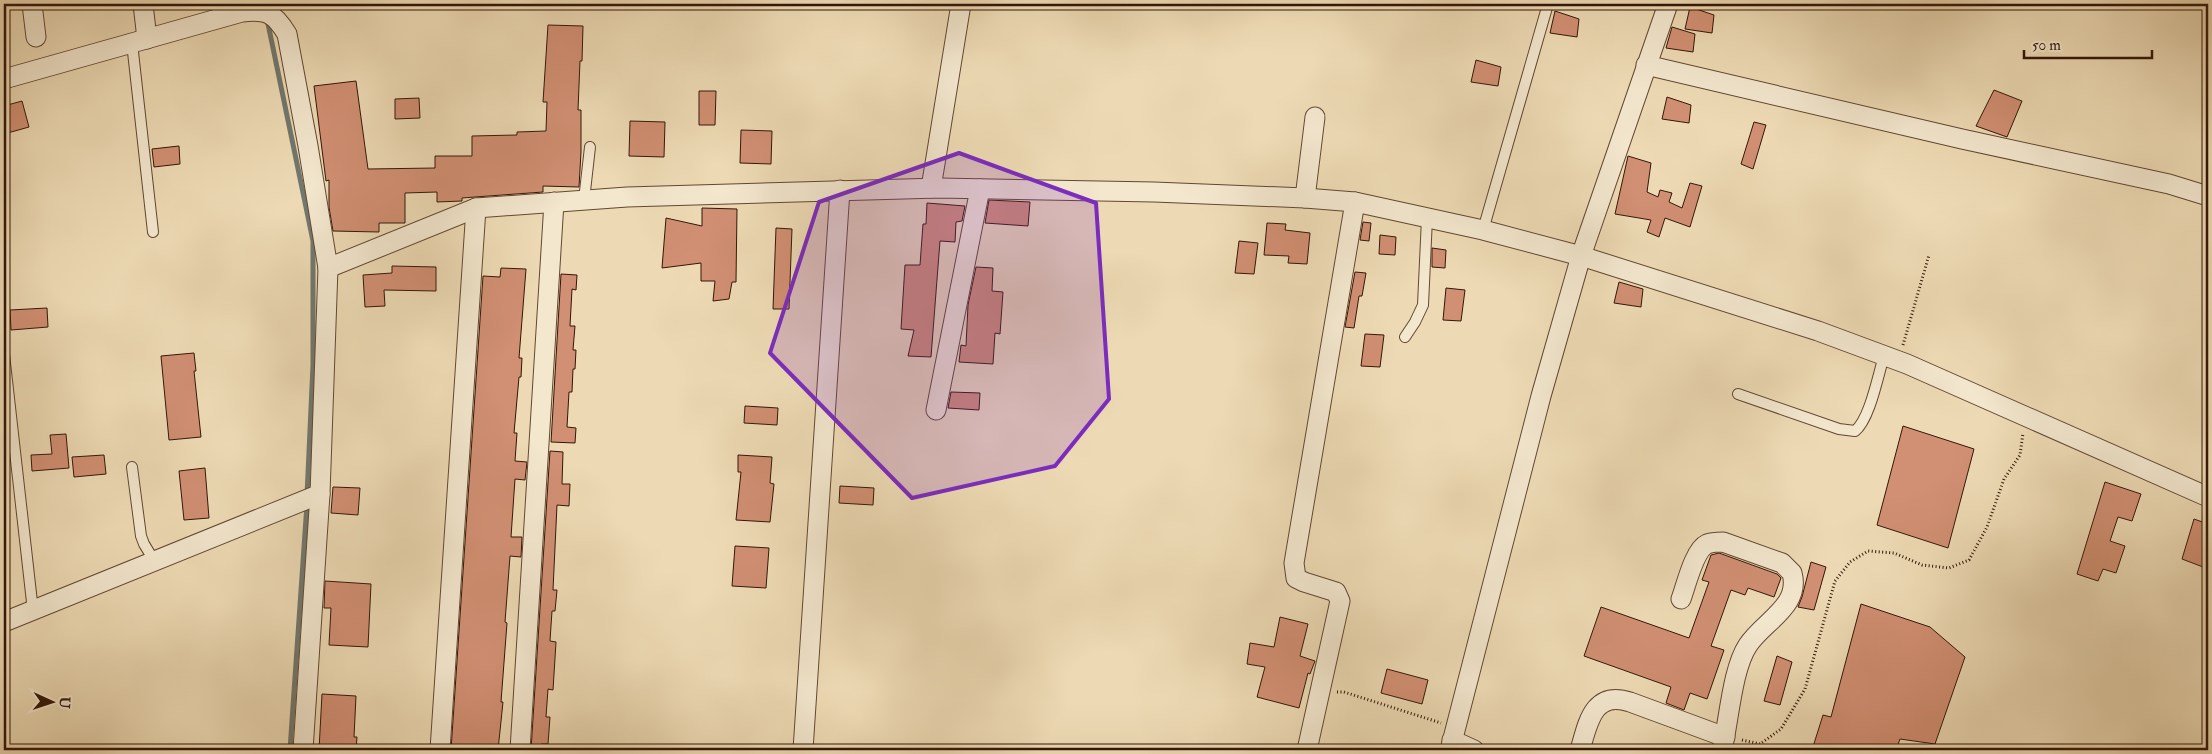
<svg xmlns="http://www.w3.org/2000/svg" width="2212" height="754" viewBox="0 0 2212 754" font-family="'IM FELL Double Pica',serif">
<rect width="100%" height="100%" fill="#eddab4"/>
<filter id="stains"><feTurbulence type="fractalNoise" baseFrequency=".004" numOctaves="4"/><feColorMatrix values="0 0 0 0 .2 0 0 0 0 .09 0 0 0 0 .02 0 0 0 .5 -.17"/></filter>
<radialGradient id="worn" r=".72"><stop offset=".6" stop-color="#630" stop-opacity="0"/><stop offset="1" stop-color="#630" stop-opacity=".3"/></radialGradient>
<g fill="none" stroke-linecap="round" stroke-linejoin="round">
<g stroke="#71786e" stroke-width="5">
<path d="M267,19L313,241V365L307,495"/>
<path d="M290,750L307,504"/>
</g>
</g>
<g fill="#d18f73" stroke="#331607">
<path d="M1690,7L1714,15L1712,33L1685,29Z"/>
<path d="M1555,11L1579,19L1577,37L1550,33Z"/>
<path d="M548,25L583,26L582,61H580L578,110H581V152L579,187L543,186V192L475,197L462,198V201L437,202V192L405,193V223H379V232L333,231L329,207V180L326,181L314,86L356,81L368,169L435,168V156H472V136L517,135V132L546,131L547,102H543Z"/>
<path d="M1672,27L1695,34L1693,52L1666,48Z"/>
<path d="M1476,60L1501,67L1498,86L1471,82Z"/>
<path d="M1994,90L2022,101L2007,137L1976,126Z"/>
<path d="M699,91H716L715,125H699Z"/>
<path d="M1667,97L1691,105L1689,123L1662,119Z"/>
<path d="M419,98L420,118L395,119V99Z"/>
<path d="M22,101L29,127L4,134V106Z"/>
<path d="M630,121L665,122L664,157L629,156Z"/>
<path d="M1754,122L1766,125L1753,169L1741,164Z"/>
<path d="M741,130L772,131L771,164L740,163Z"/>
<path d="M179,146L180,164L154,167L152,149Z"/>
<path d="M1628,156L1651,163L1647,192L1658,197L1660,190L1672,193L1669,202L1682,208L1690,183L1702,186L1690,227L1665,218L1659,237L1647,232L1651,220L1615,214Z"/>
<path d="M989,200L1030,202L1028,226L985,223Z"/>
<path d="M927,203L965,206L962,221L956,222L955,242L940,241L931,357L908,356L914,330L901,329L905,265H920L923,224H926Z"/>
<path d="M702,208L737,209L736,282H732L729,299L713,301L715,281H701V263L662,268L666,218L702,226Z"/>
<path d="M1363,222L1371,223L1369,241L1360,240Z"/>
<path d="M1267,223L1286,224L1285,230L1310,233L1307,264L1288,263L1289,256L1264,255Z"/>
<path d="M776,228L792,229L789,309H773Z"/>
<path d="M1380,235L1396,237L1395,255L1379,254Z"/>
<path d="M1239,241L1258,243L1254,274L1235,273Z"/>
<path d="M1432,248L1446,250L1445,268L1432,267Z"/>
<path d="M392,266L436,267V291L384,290L385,306L365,307L363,275L392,273Z"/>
<path d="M976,267L993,268L992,291L1003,292L1000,334L995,333L993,364L959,362L961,345L966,346L968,305Z"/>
<path d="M501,268L526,269L519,358H522L521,377H519L514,433H517L515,461L527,462L525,480L515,479L511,537H522L521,557L510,556L505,622L507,623L501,702H503L498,750H451L483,276L500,277Z"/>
<path d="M1355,272L1366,273L1362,296H1359L1354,328L1345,327Z"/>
<path d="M561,274L577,275L576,290L572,289L570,326H575L573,350H576L575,369H573L572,392H569L567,427L576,428L575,443L551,442Z"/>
<path d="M1619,282L1643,289L1641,307L1614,303Z"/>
<path d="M1446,288L1465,290L1461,321L1443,320Z"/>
<path d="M47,308L48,327L11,330L10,310Z"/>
<path d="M1365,334L1384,335L1380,367L1361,366Z"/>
<path d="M194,353L196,371H194L201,437L169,440L161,356Z"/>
<path d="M951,392L980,393L979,410L948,408Z"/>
<path d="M745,406L778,408L777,425L744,423Z"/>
<path d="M1903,426L1974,449L1948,548L1877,525Z"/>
<path d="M66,434L69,468L32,471L31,455L52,454L50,435Z"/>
<path d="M550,451L563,452L562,484H570L569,506L557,505L553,590H557L555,611H552L550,641L556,642L553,690L548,689L546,717H550L548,744H541L540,750H531Z"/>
<path d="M104,455L106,474L74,477L72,457Z"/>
<path d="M738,455L772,457L770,483L774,484L770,522L736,520L741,472H738Z"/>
<path d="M205,468L209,518L184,520L179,471Z"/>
<path d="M2105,482L2141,494L2132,521L2118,517L2110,541L2125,546L2116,573L2103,569L2098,581L2077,574Z"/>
<path d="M840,486L874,488L873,505L839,503Z"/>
<path d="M333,487L360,488L358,515L331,513Z"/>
<path d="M2194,519L2208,524V552L2203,567L2182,559Z"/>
<path d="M735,546L769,548L766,588L732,586Z"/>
<path d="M1719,553L1777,574L1781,578L1774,597L1748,588L1745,595L1731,590L1711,646L1724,650L1707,699L1690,693L1684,710L1666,703L1671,687L1584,656L1601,607L1689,638L1709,582L1702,580L1711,555Z"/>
<path d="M1811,562L1826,567L1814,610L1798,607L1802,597Z"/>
<path d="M325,581L371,584L368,647L329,645L331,608H324Z"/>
<path d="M1861,604L1930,627L1965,657L1935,744L1900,739L1896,750H1812L1823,715L1831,717Z"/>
<path d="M1280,617L1308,624L1300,656L1315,661L1310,674L1308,673L1299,708L1257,697L1265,667L1247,664L1250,643L1274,647Z"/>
<path d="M1777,656L1792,662L1780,705L1764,701Z"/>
<path d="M1387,669L1428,680L1422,704L1381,693Z"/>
<path d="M322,694L356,696L354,737H357L356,750H319Z"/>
</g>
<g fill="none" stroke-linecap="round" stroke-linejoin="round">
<g stroke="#624732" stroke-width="12">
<g id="service">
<path d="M132,43L153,232"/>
<path d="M584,200L590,147"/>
<path d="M1483,230L1548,4"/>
<path d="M1405,337L1415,322L1423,305L1427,218"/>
<path d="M4,354L33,611"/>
<path d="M1738,394L1839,429L1855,431C1870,419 1878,375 1884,356"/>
<path d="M132,467L141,536L144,544L155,562"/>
</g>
</g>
<g stroke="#624732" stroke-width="21">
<g id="minor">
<path d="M32,4L36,37"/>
<path d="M143,4L147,39"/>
<path d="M1646,65L1962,139L2169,184L2208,196"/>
<path d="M4,79L242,12C267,9 274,13 287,34L308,146L328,268L320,494L303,750"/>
<path d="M931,188L961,4"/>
<path d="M1305,198L1315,117"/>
<path d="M328,268L476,208L627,197L939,188L1154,192L1305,198L1355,202L1483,230L1581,256L1818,331L1907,364L2208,497"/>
<path d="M936,410L980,189"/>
<path d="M1681,599C1686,586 1694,550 1707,544C1712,542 1717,542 1723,542L1782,563L1792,573C1801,606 1764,621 1748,645C1732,669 1729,721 1722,750"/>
<path d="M4,622L320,494"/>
<path d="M1452,740L1474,750"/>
<path d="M440,750L476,208"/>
<path d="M520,750L554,202"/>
<path d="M803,750L840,190"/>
<path d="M1307,750L1340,601L1336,592L1304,582L1296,578L1294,563L1355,202"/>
<path d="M1450,750L1541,396L1581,256L1668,4"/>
<path d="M1580,750C1588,723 1593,690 1630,702L1725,737"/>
</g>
</g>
<g stroke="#331607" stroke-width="3" stroke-dasharray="1 2.5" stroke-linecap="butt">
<path d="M1903,345L1929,255"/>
<path d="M1337,692H1344L1441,723"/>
<path d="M1742,740L1760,744L1781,729L1805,689L1835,581L1850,562L1868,551L1894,553L1922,565L1949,568L1969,560L1987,527L2004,479L2020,455L2023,433"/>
</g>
<use href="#service" stroke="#f3e7ce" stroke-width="10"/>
<use href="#minor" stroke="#f3e7ce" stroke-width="19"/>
</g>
<path fill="#7b2cbf" fill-opacity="0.2" stroke="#7b2cbf" stroke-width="4" stroke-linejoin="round" d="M959,153L1096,203L1109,399L1055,466L912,498L770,353L819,202Z"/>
<rect width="2212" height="754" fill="none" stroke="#eddab4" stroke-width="20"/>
<rect x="5" y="5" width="2202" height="744" fill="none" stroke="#331607" stroke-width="2.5"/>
<rect x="10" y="10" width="2192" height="734" fill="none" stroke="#331607"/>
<g transform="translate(52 702) rotate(93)" stroke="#f3e7ce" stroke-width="4" paint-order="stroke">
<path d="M0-4L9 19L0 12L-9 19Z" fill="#331607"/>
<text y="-8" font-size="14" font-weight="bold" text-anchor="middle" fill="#331607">U</text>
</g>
<path d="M2024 50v8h128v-8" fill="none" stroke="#331607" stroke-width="2.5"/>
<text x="2032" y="50" font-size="15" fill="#331607" stroke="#f3e7ce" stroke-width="4" paint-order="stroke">50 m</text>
<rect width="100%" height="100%" filter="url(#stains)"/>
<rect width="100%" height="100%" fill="url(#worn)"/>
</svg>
